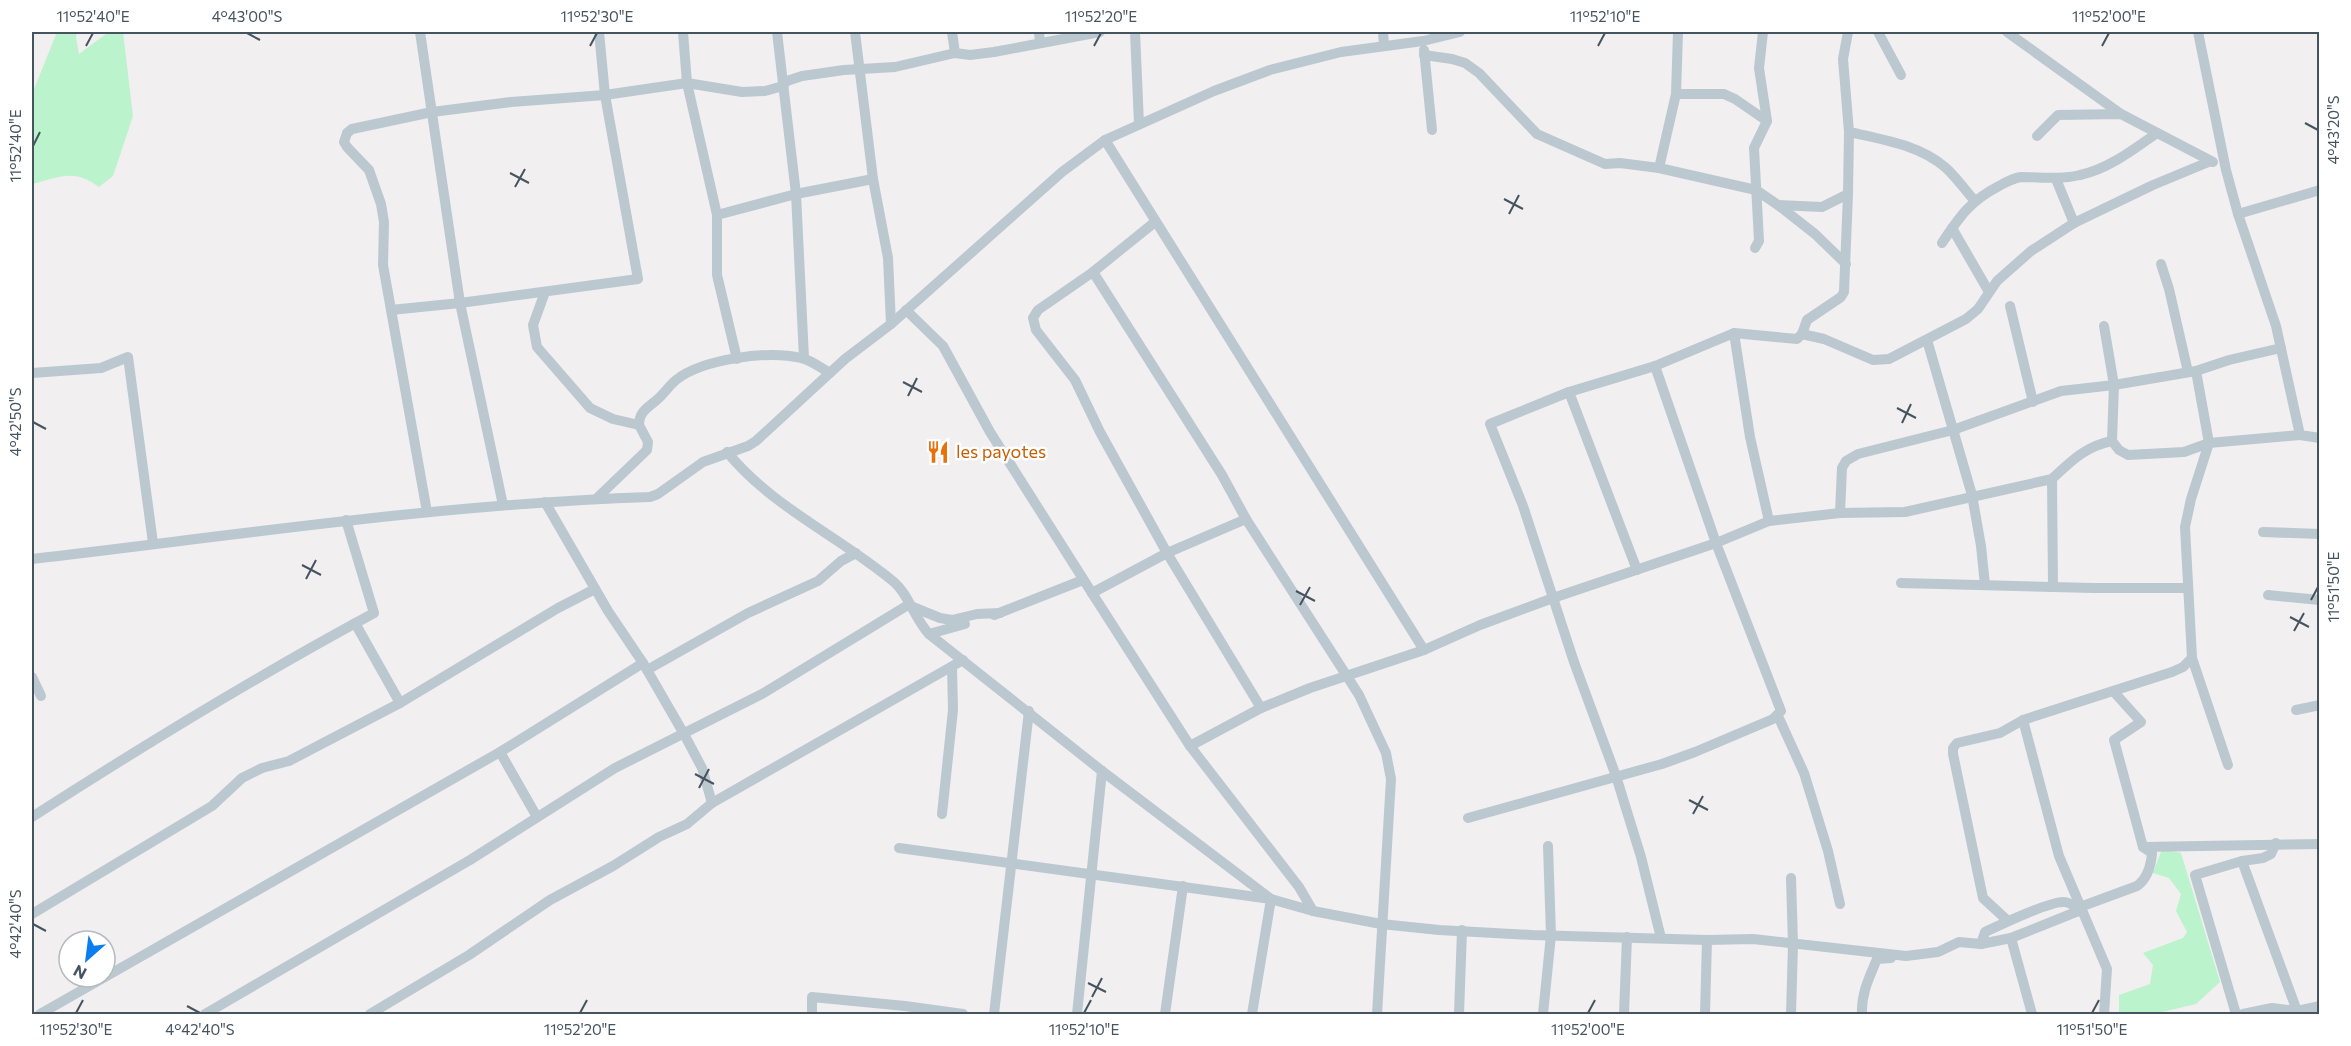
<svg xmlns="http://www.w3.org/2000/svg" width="2351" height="1046" viewBox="0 0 2351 1046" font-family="Commissioner,sans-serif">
<rect width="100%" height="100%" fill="#f2eff0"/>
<g fill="#bbf3cd">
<path d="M57,32H77L76,37L79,54L106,34L123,32L133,116L113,176L99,187C74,168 59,177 32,184V94Z"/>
<path d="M2162,849L2181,853L2220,982L2196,1004L2162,1012L2119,1014V995L2150,984L2153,965L2143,953L2183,938L2187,932L2176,911L2181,894L2169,878L2153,873Z"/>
</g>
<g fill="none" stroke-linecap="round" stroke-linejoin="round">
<g stroke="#bcc8d0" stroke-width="10">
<path d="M420,32L460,303L503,505"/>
<path d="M683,32L687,83L717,215V275L737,359"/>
<path d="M777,32L796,194L804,358"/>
<path d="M855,32L873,179L888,258L891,324"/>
<path d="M952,32L955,53"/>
<path d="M1039,32L1040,43"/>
<path d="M1135,32L1139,124"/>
<path d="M1383,32L1384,45"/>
<path d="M1678,32L1676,94L1659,168L1756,190L1778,205L1815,234L1846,264"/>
<path d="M1878,32L1901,75"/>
<path d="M2007,32L2121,114"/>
<path d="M2198,32L2226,170L2238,214L2276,326L2300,435L2320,438"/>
<path d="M1424,50L1432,130"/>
<path d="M1424,55L1452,59L1465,63L1479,73L1537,134L1605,164L1620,163L1659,168"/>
<path d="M1676,94H1724L1735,99L1767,121"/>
<path d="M1849,132C1881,139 1920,145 1946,168C1956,177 1965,190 1974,200"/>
<path d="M2037,136L2058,115L2121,114L2213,162"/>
<path d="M1105,140L1424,650"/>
<path d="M2056,179L2074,223"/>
<path d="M1778,205L1822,207L1848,194"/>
<path d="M2238,214L2320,190"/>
<path d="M717,215L796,194L873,179"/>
<path d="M1952,228L1989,292"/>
<path d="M1942,243C1960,216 1970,201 1999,186C2006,182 2014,178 2021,177C2041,177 2060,180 2080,175C2108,169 2133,150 2157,133"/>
<path d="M1755,248L1759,241L1754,148L1767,121L1759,68L1763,32"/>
<path d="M2161,264L2169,289L2188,372"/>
<path d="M1093,272L1222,475L1246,519L1167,553L1261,708"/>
<path d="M545,292L533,325L537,347L590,408L613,419L639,425"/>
<path d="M2010,306L2033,402"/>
<path d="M391,310L460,303L638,279L605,95L599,32"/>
<path d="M906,310L943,346L990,432L1092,593L1167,553L1100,432L1075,380L1036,330L1033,318L1038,310L1093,272L1155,222"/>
<path d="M1802,334L1807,320L1841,297L1844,292L1848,194L1849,132L1843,59L1848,32"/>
<path d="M1927,340L1972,495L1981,546L1985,585"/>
<path d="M32,373L101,368L128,357L153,543"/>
<path d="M1569,392L1637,570"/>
<path d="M2112,441L2119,450L2128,455L2184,452L2209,443L2300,435"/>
<path d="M727,452C773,508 839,536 894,582C909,595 914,618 929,634L1102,771L1271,899L1313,911"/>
<path d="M2052,479L2053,587"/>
<path d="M596,499L647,450L648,442L639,425C639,410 650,407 660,397C665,392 670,385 676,380C702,359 769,350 801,358C811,360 821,368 830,373"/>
<path d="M545,502L608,611L643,663L684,734L702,768L712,803"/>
<path d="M427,512L383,265L384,222L381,204L369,170L347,147L344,142L347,133L352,129L432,112L511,102L605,95L687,83L742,92L765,91L783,86L787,81L802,76L844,70L895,67L955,53L970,55L994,52L1100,32"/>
<path d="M1840,513L1842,468L1846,461L1858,454L1953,430L2061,391L2114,385L2104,326"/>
<path d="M1246,519L1359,695L1386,753L1391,779L1377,1014"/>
<path d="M1769,521L1750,437L1734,333L1797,339L1802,334L1824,339L1873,360L1889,359L1966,319L1978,309L1997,281L2031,251L2074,223L2153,185L2211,161"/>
<path d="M2263,532L2320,534"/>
<path d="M32,559C238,535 443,504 650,497L658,494L703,462L748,446L756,441L845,359L891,324L1062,172L1105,140L1214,91L1270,70L1341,52L1423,41L1460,32"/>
<path d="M1901,583L2093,588H2188"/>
<path d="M1092,593L1190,746L1299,887L1313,911L1381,924L1439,930L1532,935L1707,940L1753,939L1906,956L1938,952L1959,942L1981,944L2011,938L2081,910L2080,907L2137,886C2148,878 2151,866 2152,853L2143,847L2114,740L2141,722L2114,692"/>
<path d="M2268,595L2320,600"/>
<path d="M994,615L1083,580"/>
<path d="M355,623L400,703"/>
<path d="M929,634L965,624"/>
<path d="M2192,658L2228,765"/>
<path d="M647,670L748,613L818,581L841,561L856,553"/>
<path d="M32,677L41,696"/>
<path d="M2296,710L2320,705"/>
<path d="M1778,716L1804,773L1828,851L1840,904"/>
<path d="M2023,720L2059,856L2107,969L2104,1014"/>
<path d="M1190,746L1261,708L1310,688L1424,650L1480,625L1553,598L1716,543L1769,521L1840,513L1905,512L2052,479C2071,461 2086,446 2112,441L2114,385L2196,371L2229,360L2281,348"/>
<path d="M500,752L537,817"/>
<path d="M942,814L953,710L952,667"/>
<path d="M32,817C144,745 257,676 374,613L346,520"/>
<path d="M1468,818L1662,764L1695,752L1773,719L1781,711L1716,543L1655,366"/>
<path d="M2276,843L2271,854L2263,858L2242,861L2297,1011"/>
<path d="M2143,847L2320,844"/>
<path d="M899,848L1271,899L1252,1014"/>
<path d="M32,914L212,806L242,778L262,768L289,761L400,703L558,608L595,589"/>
<path d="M2008,921L1983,898L1953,754V748L1957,743L2000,733L2023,720L2172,672L2183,667L2192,658L2185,527L2191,499L2209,443L2196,371"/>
<path d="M1661,938L1641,857L1616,776L1574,662L1523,506L1490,424L1569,392L1655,366L1734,333"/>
<path d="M2011,938L2032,1014"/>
<path d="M1981,944L1985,932C2000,925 2050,901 2064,902C2070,902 2076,907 2081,910"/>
<path d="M105,977L500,752L643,663"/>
<path d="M40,1014L105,977"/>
<path d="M205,1014L470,860L615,768L762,694L908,605L940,618L952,620L977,614L1000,613"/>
<path d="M370,1014L469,955L550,900L613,866L659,837L687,824L712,803L963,660"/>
<path d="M812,1014V997L905,1006L963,1014"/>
<path d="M994,1014L1029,711"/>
<path d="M1077,1014L1102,771"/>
<path d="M1165,1014L1183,886"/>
<path d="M1459,1014L1462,930"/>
<path d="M1543,1014L1551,935L1548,846"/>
<path d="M1624,1014L1627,937"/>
<path d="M1705,1014L1707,940"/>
<path d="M1791,1014L1793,944L1791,878"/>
<path d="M1862,1014C1861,994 1869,978 1877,959L1891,958"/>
<path d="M2236,1014L2195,875L2242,861"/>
<path d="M2243,1014L2272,1008L2297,1011L2320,1006"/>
</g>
</g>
<path fill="none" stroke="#46545f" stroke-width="2" d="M247,33L260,40M86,46L93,33M590,46L597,33M1094,46L1101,33M1598,46L1605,33M2102,46L2109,33M2305,123L2318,130M33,146L40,132M510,173L529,183M515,187L525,169M1504,199L1523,209M1509,214L1519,195M903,382L922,392M908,396L917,378M1897,408L1916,418M33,422L46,429M1902,423L1911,404M302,565L321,575M306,579L316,560M1296,591L1315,601M2311,600L2318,587M1300,605L1310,587M2290,617L2309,627M2294,631L2304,613M695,774L714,784M699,788L709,769M1689,800L1708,810M1693,814L1703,796M33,924L46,931M1088,983L1106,992M1092,997L1102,978M187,1006L200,1013M76,1013L83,1000M580,1013L587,1000M1084,1013L1091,1000M1588,1013L1595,1000M2092,1013L2099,1000"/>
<defs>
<g id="restaurant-bare" transform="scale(1.8)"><path d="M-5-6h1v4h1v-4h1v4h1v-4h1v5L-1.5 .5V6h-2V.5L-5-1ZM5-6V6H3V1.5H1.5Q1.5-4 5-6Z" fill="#e8710a" stroke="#fff" stroke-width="2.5" paint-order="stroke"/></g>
</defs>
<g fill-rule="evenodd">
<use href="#restaurant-bare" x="938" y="452"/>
</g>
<g text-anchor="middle" stroke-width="5" stroke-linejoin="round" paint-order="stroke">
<g font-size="18" fill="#c56008" stroke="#fff" text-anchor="start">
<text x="956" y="458">les payotes</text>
</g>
</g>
<rect width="2351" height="1046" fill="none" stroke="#ffffff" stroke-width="66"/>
<g transform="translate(87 959) rotate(208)"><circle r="28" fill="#ffffff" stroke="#b5bbbf" stroke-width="1.5"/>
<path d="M0-4.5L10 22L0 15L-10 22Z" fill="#0c7df0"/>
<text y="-9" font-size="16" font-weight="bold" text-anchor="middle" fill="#46545f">N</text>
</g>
<rect x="33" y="33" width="2285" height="980" fill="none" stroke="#46545f" stroke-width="2"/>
<g font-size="15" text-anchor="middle" fill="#46545f">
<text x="93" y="22">11°52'40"E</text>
<text x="247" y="22">4°43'00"S</text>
<text x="597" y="22">11°52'30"E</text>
<text x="1101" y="22">11°52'20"E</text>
<text x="1605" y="22">11°52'10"E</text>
<text x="2109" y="22">11°52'00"E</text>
<text transform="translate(2334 130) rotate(-90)" y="5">4°43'20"S</text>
<text transform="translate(16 146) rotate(-90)" y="5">11°52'40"E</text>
<text transform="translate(16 422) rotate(-90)" y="5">4°42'50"S</text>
<text transform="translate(2334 587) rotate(-90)" y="5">11°51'50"E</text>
<text transform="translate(16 924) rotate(-90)" y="5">4°42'40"S</text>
<text x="76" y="1035">11°52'30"E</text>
<text x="200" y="1035">4°42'40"S</text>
<text x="580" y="1035">11°52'20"E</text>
<text x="1084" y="1035">11°52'10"E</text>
<text x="1588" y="1035">11°52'00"E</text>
<text x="2092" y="1035">11°51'50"E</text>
</g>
</svg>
